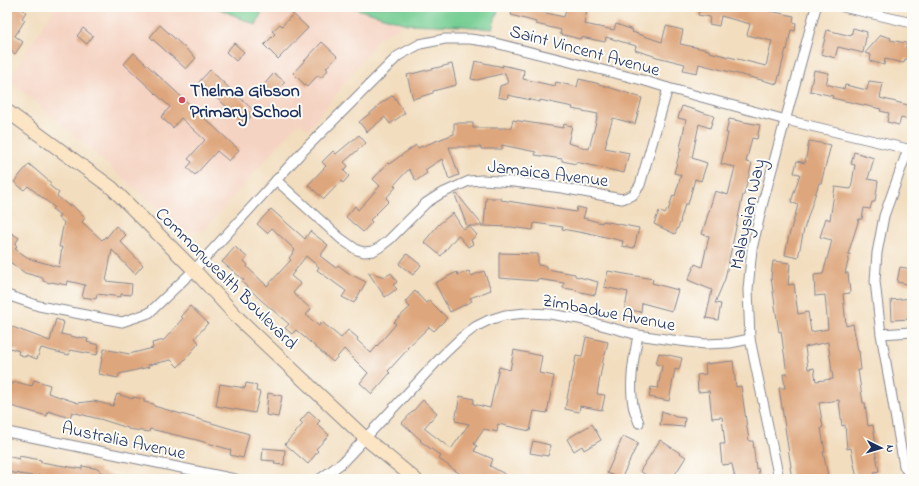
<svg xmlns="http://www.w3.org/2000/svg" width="919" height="486" viewBox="0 0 919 486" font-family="'Indie Flower',sans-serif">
<rect width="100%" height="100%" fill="#fdfcf7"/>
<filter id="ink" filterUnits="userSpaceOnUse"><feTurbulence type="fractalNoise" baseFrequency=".025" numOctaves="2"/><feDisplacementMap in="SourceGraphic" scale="8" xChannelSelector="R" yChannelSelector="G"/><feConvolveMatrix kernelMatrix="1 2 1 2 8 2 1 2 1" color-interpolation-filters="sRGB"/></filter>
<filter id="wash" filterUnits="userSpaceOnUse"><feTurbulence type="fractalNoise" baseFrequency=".012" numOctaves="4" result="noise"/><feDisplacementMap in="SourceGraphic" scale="16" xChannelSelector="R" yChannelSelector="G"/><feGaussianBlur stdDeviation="0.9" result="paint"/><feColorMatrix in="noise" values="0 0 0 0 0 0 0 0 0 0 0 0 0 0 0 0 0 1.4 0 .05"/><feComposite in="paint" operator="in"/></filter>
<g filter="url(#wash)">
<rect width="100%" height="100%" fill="#f2ddbe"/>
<path fill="#f5d3c2" d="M55,7H350L407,24L380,37L308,130L299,122L203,231H184L9,79Z"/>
<g fill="#75cd93" stroke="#487e78">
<path d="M215,7H264L256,25Z"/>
<path d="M350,7H499L492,29L462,26L407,24Z"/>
</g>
<g id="blocks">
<g fill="#dea67c" fill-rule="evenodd">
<path d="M12,7H19L26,12L22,18L25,20L15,36L23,42L15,54L7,49V15Z"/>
<path d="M513,7H534L533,10L564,17L567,7H575L587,10L584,24L614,30L616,24L633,30L632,32L662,42L666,26L683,30L680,44L709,50V52L766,66L772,41L747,35L750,24L721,16L719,26L709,24L710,17L698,15L699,11L697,10V7H771L770,11L794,16L793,22L796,23L795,31L791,30L787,50L786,49L777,84L699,64L697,73L683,70L685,64L657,57L635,50L636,46L606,37L605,42L581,37L580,39L560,34L561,30L536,24V22L511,15Z"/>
<path d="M293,14L308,28L278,59L264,45L275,34L272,31L280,24L282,26Z"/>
<path d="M160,25L196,58L186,69L150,37Z"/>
<path d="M83,28L93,36L87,44L77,36Z"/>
<path d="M853,28L867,32L863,53L838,47L835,58L821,54L827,30L851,36Z"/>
<path d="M881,35L891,38L890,40L906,43V48L912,49V60L905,59L904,63L885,59L884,65L870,61L871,55L865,53Z"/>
<path d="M322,42L337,56L326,68L328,70L321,78L318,75L307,87L293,73Z"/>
<path d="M234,43L244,52L236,61L226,52Z"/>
<path d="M134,53L239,150L229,161L217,151L195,175L187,168L192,162L188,159L205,140L181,118L173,128L161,117L170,107L124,64Z"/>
<path d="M475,61L503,67L502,65L524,70L523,79L555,86L556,82L577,87L579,79L596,83L642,98L635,124L613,118L606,140H607L605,148L629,153L624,173L576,162V164L562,161V159L535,155L536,152L502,145V149H481V147H449L459,175L449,179L442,159L425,170L427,173L416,181L409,169L394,185L396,187L386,198L389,201L370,220L372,222L363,232L346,217L355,206L358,210L380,186L373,179L388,163L389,164L416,145L418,148L454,134V123H473V128H511L513,120L563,128L564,124L572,126L568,143L589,149L598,114L572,109L573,107L540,100V102L508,95L507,99L498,97L500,86L508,83L505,73L477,80L471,79Z"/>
<path d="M452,64L456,82V85L433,91V93L413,99L407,75Z"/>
<path d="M210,70L255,112L245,123L199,82Z"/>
<path d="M814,70L829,73L826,84L844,89L845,85L867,90L869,81L883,83L880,98L912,106V121L901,118L899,125L887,122L889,113L880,111L881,109L832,98L833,96L810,91Z"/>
<path d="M274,73L285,82L273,95L263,86Z"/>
<path d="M393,95L405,113L390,124L385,117L367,132L359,122L378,107L377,106Z"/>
<path d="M682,106L714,116L710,128L699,124L692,158L707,163L701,181L695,179L688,204H685L680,221H681L675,234L654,224L659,211L665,214L667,210L668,211L673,195L675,196L681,175L674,173L681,148H680L686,120L678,118Z"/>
<path d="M729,119L760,125L757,139L752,138L746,162L752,163L744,195H743L738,218L725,279L715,303L721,304L718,320L706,318L712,290L688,280L695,264L702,267L709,236L702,234L715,191L728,195L735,167L721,164L728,133H726Z"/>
<path d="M359,135L366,143L344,162L348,166L344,171L349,176L343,183L341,181L324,199L308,185L326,166L322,162L333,151L336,154Z"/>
<path d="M809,141L831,145L821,183H819L804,229L798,258L785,255L788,239L798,205L791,202L800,174L794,173L797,161L805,163Z"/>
<path d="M854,152L874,158L868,179L878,181L875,202H872L870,209L864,208L862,219H859L848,254H850L845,273H848L850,293L843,294L846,326L853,324L858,351H859L861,370H858L863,403H865L868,426L873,425L876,445H874L879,471L874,472L876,479H857L851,448L847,449L845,425L842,426L839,400L819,403L823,427L821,428L825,452H823L828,476L814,479H792L790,467H791L779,388H785L783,374H787L781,331L779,332L776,313L771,277L773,261L790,263L788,285L794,284L798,314L808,312L811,332L828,329L825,295L815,296L814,275L823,274L832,240L820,237L826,218L830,220L835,187L851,189L855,165L851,164ZM828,342L833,379L816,381L814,368L808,369L805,347Z"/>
<path d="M29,164L51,183L49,185L59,193L57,196L69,206L72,205L85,218L82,222L102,240L106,236V238L116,226L126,235L120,241L143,265L135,274L112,250L106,281L132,284L131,295L121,294V297L97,294L96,299L82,297L85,285L68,281L67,285L51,282L50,283L43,281V278L25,273L7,260V230L19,238L15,244L17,246L15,249L30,259L59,267L62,247H59L64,222L58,218L60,215L52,209L54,207L28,186L24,190L14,182Z"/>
<path d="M457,194L483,226H467L455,195Z"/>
<path d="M486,198H501V200L576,212L577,207L586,209L583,218L602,223L603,221L639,228L634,248L622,246L623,241L584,232V233L562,229L563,227L534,223L533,230L511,227L484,226Z"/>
<path d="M271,209L305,239L310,231L328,245L320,256L336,268L338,265L350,274L366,282L354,303L342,297L346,291L317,270L319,267L306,256L291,276L301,284L293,293L311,309L306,315L319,326L322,322L341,338L348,330L358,338L357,340L371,353L396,324L394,322L410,307L405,302L415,291L426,303L429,300L447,318L434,331L429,327L407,348L408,349L388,371L390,373L372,394L360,383L368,373L344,349L333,362L296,330L292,334L285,328L289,324L261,300L242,282L244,280L222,262L235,247L247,257L244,261L248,265L247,267L267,286L291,260L289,258L295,250L272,228L267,233L257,224Z"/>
<path d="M453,213L463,229L469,226L477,235L471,240L473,244L468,247L458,235L441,256L424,242L439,224Z"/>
<path d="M499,253L538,254V265L546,266V269L575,274V276L598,282L595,295L576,291L577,290L563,288L564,283L537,279V281L499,278Z"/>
<path d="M407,254L421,265L413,275L399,264Z"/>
<path d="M900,267L912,269V285L897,282Z"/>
<path d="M469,271L471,276L484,271L491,290L470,298L472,301L450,312L435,283L457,272L458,275Z"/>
<path d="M608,271L653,279L652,283L678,290L672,311L642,303L641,312L625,309L628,292L604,287Z"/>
<path d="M368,272L385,277L391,273L397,282L393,285L397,289L385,297Z"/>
<path d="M912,298V319L892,320L891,300Z"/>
<path d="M190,306L208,323L195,338L199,343L178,367L171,360L148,365L149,367L119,374L118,378L99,374L104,349L129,354L153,348L152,343L164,340L183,318L181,316Z"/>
<path d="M56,319L64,322L61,334L79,338V337L88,339L87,342L99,345L97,355L70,350L69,355L41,348L37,359L26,355V357L18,354L19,351L7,347V325L50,341Z"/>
<path d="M586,337L608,342L605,355H604L597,394L605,395L602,410L580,406L579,412L565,409L570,383H571L576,356L582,357Z"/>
<path d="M514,350L542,356L539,373L554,376L547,413L534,411L530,431L498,424L497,432L484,429L474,444L477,446L474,451L493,459L490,466L514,479H467L439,459L441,456L420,441L421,440L402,423L423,400L437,413L424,428L451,449L469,424L455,421L460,396L474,399L473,404L490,408L499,367L510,370Z"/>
<path d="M659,353L682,358L679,370L675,369L669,401L649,397L651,387L658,388L662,366L656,364Z"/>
<path d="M733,361L736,387L741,386L749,441H753L756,469L758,468L760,479H735L732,464L722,465L720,444H725L722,417L712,418L709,391L698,392L697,375L706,374L705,364Z"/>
<path d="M34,380L50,385L48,393L78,403L94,401L113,406L117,394L133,399V397L144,399V402L154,404V406L249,434L243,458L230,455L231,450L197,440L150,429L149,432L128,429V428L100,419H99L72,412L70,418L48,411L47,416L7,405V391L8,386L16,382L32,386Z"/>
<path d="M246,383L257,385L256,391L260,392L255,413L216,406L220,384L245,388Z"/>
<path d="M268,393L282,396L278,417L266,415Z"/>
<path d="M309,411L320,421L317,424L329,435L316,449L318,451L308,464L285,444L303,424L300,421Z"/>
<path d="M662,411L676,417L685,418L684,427L660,425Z"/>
<path d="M592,424L601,440L584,450L582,446L574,451L567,439Z"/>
<path d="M623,436L638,443L621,479L607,473Z"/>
<path d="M660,440L686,457L672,479H652L640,471Z"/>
<path d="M533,441L550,445L548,456L530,453Z"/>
<path d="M263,448L285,450L284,465L274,464L275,461L262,460Z"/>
<path d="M7,456L19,459V456L41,460V462L82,469V466L100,469V472L116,476V479H62L38,475V477L7,472Z"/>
</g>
</g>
</g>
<g filter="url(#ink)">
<use href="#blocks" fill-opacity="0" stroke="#86868e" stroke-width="1"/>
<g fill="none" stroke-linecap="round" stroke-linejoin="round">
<g stroke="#86868e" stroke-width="11">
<g id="street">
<path d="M843,7L912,23"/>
<path d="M908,149L884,216L877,253L875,281L881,334L904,466L912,479"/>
<path d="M276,180L340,238L357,250L364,252L373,251L380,247L389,240L426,203L440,194L469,181L482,180L514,182L562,188L622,199L633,195L640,185L668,88"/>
<path d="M7,295L39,306L122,322L149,313L194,270L302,152L398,56L420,44L445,39H470L491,42L642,80L668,88L786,120L912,150"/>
<path d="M881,334L912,332"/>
<path d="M638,335C634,358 629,381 633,405C634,411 637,417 639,423"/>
<path d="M7,432L235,479"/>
<path d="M320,479L342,463L444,354L462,337L475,327L489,320L505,315L527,313L550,314L579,319L638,335L672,340L705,344L730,343L750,339"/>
<path d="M779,479L750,339L748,289L752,249L763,202L816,7"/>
</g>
</g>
<g stroke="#86868e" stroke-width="15">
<path id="secondary" d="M7,111L112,188L194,270L239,319L365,438L415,479"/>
</g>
<use href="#street" stroke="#fff" stroke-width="9"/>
<use href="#secondary" stroke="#fce5c4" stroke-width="13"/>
</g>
</g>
<circle fill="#d1495b" stroke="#fdfcf7" stroke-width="1.5" cx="182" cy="100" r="4"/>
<g text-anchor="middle" stroke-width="4" stroke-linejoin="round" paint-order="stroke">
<g font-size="18" fill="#1b2f5e" stroke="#fdfcf7">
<text transform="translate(585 50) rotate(15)" y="6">Saint Vincent Avenue</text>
<text transform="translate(548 173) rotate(7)" y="6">Jamaica Avenue</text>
<text transform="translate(747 214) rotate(-78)" y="6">Malaysian Way</text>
<text transform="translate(227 278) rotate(45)" y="6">Commonwealth Boulevard</text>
<text transform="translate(609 312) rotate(11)" y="6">Zimbadwe Avenue</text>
<text transform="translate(124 440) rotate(12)" y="6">Australia Avenue</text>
</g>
<g font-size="18" font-weight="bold" fill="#1b2f5e" stroke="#fdfcf7" text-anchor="start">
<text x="190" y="96">Thelma Gibson<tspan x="190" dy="21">Primary School</tspan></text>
</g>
</g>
<rect width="919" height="486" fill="none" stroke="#fdfcf7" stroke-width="24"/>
<g transform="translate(881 448) rotate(95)" stroke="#fdfcf7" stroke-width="3" paint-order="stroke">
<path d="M0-3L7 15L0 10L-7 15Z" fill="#1b2f5e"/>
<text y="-6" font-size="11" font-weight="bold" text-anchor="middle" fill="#1b2f5e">N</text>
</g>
</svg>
